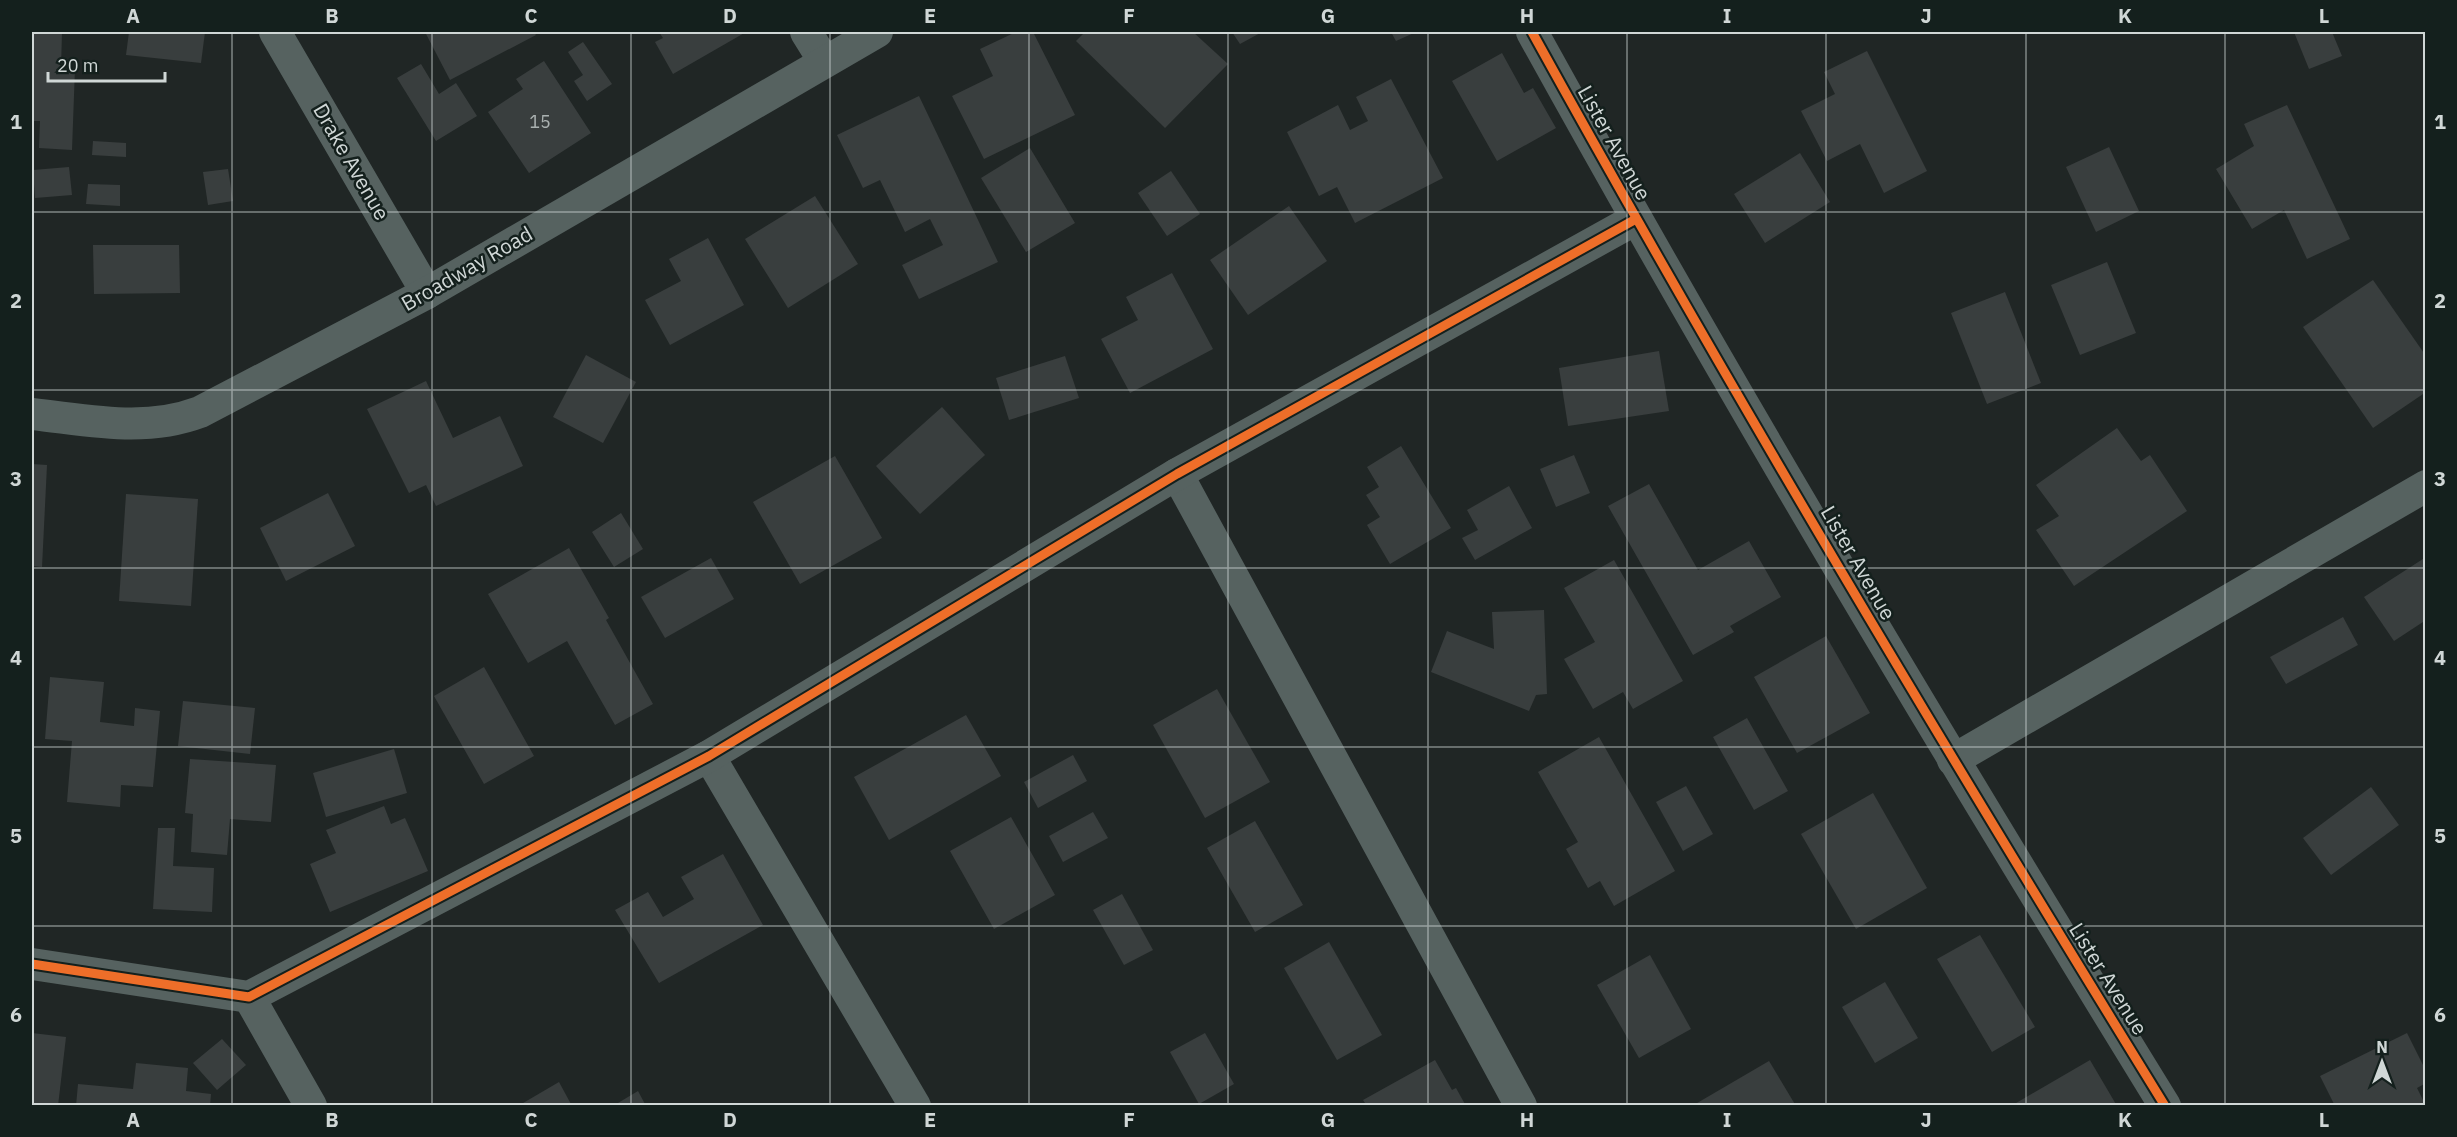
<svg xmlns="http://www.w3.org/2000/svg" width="2457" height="1137" viewBox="0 0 2457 1137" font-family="'IBM Plex Sans',sans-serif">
<rect width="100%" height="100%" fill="#202625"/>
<g fill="#393e3e">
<path d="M32,32H62L61,68H75L72,150L39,148L40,121H32Z"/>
<path d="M129,32H205L201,63L126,55Z"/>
<path d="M425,32H534L536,35L450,80Z"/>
<path d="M659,32H746L673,74L655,42L663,38Z"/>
<path d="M1016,32H1033L1075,115L984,159L952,96L993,76L980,49Z"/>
<path d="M1085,32H1193L1228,64L1165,128L1076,41Z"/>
<path d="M1232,32H1262L1240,44Z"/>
<path d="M1391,32H1416L1396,41Z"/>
<path d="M2294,32H2332L2342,56L2309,69Z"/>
<path d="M583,42L612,84L587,101L574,81L583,75L568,52Z"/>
<path d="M1867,51L1927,171L1884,193L1860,144L1827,161L1801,111L1835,94L1824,72Z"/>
<path d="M1502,53L1524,93L1533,88L1556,128L1497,161L1452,81Z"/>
<path d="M544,61L591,133L529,173L488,112L523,89L516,79Z"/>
<path d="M421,64L439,94L456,83L477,116L436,141L397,78Z"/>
<path d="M1391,79L1443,178L1355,223L1337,187L1319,196L1287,132L1338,105L1350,130L1368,121L1356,97Z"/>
<path d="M919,96L998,262L919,299L902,265L943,245L930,219L905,232L880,180L863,188L837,135Z"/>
<path d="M2287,105L2350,239L2307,259L2284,210L2252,229L2216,169L2254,146L2244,124Z"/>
<path d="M93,141L126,143V157L92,155Z"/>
<path d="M2109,147L2139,211L2096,232L2066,167Z"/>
<path d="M1030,148L1075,223L1026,252L981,178Z"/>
<path d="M1800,153L1830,202L1765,243L1734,194Z"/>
<path d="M69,167L72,195L35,198L33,170Z"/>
<path d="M228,169L233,201L208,205L203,172Z"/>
<path d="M1171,171L1200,214L1167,236L1138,193Z"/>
<path d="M88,184L120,185V206L86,204Z"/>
<path d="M815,196L858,264L788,308L745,239Z"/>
<path d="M1289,206L1327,261L1248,315L1210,260Z"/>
<path d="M708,238L744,305L670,345L645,300L681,281L669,259Z"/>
<path d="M93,245H179L180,293L94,294Z"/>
<path d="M2107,262L2136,333L2080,355L2051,285Z"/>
<path d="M1172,273L1213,349L1130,393L1101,339L1138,320L1126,297Z"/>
<path d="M2373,280L2426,356V392L2373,428L2303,327Z"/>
<path d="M2005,292L2041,383L1987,404L1951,313Z"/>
<path d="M1659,351L1669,411L1568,426L1559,368Z"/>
<path d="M586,355L636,382L603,443L553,417Z"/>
<path d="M1065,356L1079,398L1009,420L996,378Z"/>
<path d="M426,381L453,438L500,416L523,466L436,506L426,485L409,493L367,409Z"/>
<path d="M942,407L985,455L920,514L876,466Z"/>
<path d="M2117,428L2141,461L2150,455L2187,511L2074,586L2036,530L2059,516L2036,485Z"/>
<path d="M1401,446L1451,528L1390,564L1367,525L1380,517L1366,495L1379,487L1367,467Z"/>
<path d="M1574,455L1590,493L1556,507L1540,469Z"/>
<path d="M835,456L882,538L800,584L753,502Z"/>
<path d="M32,464L47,465L42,567L32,566Z"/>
<path d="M1649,484L1698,570L1749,541L1781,597L1730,626L1734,632L1693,655L1608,506Z"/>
<path d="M1509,486L1532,528L1475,560L1462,538L1478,530L1467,510Z"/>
<path d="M328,493L355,546L286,581L260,528Z"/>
<path d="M126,494L198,499L191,606L119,601Z"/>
<path d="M621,513L643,549L614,567L592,532Z"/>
<path d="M569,548L609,618L606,620L653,704L615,725L567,641L528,663L488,594Z"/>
<path d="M2426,557V620L2394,641L2364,597Z"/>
<path d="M711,558L734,599L665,638L641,597Z"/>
<path d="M1614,560L1683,681L1633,709L1623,692L1593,709L1564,659L1595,642L1564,588Z"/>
<path d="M1544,610L1547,694L1536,695L1529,711L1431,672L1447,631L1494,649L1492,612Z"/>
<path d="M2343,617L2358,645L2286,684L2270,657Z"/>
<path d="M1826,636L1870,713L1797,753L1754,677Z"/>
<path d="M484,667L534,756L484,784L434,696Z"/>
<path d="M50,677L104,682L100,722L134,726L135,708L160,711L153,787L121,785L120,807L67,802L72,741L45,739Z"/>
<path d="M1217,689L1270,782L1205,818L1153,725Z"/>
<path d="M183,701L255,708L250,754L178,746Z"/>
<path d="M966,715L1001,776L889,840L854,777Z"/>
<path d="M1747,718L1788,791L1754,810L1713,737Z"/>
<path d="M1599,737L1675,871L1614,906L1600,881L1588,888L1566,849L1578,842L1538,772Z"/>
<path d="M394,749L407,793L326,817L313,773Z"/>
<path d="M1073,755L1087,781L1038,808L1024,782Z"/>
<path d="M190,759L276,765L271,822L230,819L227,855L191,852L193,814L185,813Z"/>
<path d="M1686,786L1713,834L1683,851L1656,802Z"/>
<path d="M2371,787L2399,825L2331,875L2303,838Z"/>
<path d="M1873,793L1927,888L1856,929L1801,834Z"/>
<path d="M384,806L391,824L405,818L428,871L330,912L310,864L336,853L326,830Z"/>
<path d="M1093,812L1108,838L1063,862L1049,836Z"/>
<path d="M1011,817L1055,895L994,929L950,851Z"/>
<path d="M1255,821L1303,905L1255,932L1207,848Z"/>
<path d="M158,828H175L173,866L214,868L212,912L153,909Z"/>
<path d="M723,854L763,925L659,983L615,910L648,892L663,917L694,899L681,877Z"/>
<path d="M1122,894L1153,950L1124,965L1093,910Z"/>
<path d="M1980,935L2035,1027L1992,1052L1937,959Z"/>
<path d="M1329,942L1382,1035L1337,1060L1284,968Z"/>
<path d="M1650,955L1691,1029L1639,1058L1597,985Z"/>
<path d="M1885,982L1918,1038L1875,1063L1842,1007Z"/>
<path d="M32,1033L66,1037L58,1106H32Z"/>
<path d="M1205,1033L1234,1084L1199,1104L1170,1052Z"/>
<path d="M2407,1033L2426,1071V1083L2417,1088L2426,1106H2335L2320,1076Z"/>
<path d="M222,1039L246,1065L217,1090L193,1063Z"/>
<path d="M1435,1060L1452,1090L1456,1088L1466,1106H1367L1363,1100Z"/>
<path d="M2090,1060L2117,1106H2011Z"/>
<path d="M1769,1061L1796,1106H1692Z"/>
<path d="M136,1063L188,1068L186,1091L211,1094L210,1106H76L78,1084L133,1089Z"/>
<path d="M559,1082L572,1106H518Z"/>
<path d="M638,1091L646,1106H613Z"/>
</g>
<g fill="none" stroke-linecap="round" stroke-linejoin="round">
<g stroke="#566260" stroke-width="32">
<path d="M275,32L427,293"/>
<path d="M806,32L824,61"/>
<path d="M1532,32C1733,396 1947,752 2165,1106"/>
<path d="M32,414C89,420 144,433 200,412L427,293L877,32"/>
<path d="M1177,474L1521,1106"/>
<path d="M709,756L915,1106"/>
<path d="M1953,760L2426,486"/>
<path d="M32,964L249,997L709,756L1177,474L1636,219"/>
<path d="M249,997L311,1106"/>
</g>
<g stroke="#14201d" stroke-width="13">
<g id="cycleway">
<path d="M1532,32C1733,396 1947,752 2165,1106"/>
<path d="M32,964L249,997L709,756L1177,474L1636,219"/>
</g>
</g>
<use href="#cycleway" stroke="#ee6e29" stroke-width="9"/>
</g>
<path fill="none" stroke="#d0d7d6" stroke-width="1.5" stroke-opacity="0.55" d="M232,32V1106M432,32V1106M631,32V1106M830,32V1106M1029,32V1106M1228,32V1106M1428,32V1106M1627,32V1106M1826,32V1106M2026,32V1106M2225,32V1106M32,212H2426M32,390H2426M32,568H2426M32,747H2426M32,926H2426"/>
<g text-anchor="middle" stroke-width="5" stroke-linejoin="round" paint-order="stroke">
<g font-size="18" fill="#aab1b0">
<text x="540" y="128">15</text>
</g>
<g font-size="21" fill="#d0d7d6" stroke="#14201d">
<text transform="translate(1614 143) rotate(61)" y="7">Lister Avenue</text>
<text transform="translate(351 162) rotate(60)" y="7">Drake Avenue</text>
<text transform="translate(467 269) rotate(-30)" y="7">Broadway Road</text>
<text transform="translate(1858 563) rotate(60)" y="7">Lister Avenue</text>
<text transform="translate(2108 979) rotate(58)" y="7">Lister Avenue</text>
</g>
</g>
<rect width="2457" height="1137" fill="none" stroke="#14201d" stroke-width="66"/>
<g transform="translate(2382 1062)" stroke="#14201d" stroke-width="4.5" paint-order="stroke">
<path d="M0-4.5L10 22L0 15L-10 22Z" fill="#d0d7d6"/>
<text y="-9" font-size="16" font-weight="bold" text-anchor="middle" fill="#d0d7d6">N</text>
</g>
<path d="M48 72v9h117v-9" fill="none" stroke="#d0d7d6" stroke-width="3"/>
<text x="57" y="72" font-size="18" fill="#d0d7d6" stroke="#14201d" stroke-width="4.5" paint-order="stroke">20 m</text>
<rect x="33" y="33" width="2391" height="1071" fill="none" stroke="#d0d7d6" stroke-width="2"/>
<g font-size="20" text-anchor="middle" font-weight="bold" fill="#d0d7d6">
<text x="133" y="23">A</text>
<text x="332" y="23">B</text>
<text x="531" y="23">C</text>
<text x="730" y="23">D</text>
<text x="930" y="23">E</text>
<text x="1129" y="23">F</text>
<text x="1328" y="23">G</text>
<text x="1527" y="23">H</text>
<text x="1727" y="23">I</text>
<text x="1926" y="23">J</text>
<text x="2125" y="23">K</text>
<text x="2324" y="23">L</text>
<text x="16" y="129">1</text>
<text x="2440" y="129">1</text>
<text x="16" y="308">2</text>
<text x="2440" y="308">2</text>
<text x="16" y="486">3</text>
<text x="2440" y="486">3</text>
<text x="16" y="665">4</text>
<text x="2440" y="665">4</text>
<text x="16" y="843">5</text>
<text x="2440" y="843">5</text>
<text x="16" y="1022">6</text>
<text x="2440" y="1022">6</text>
<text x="133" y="1127">A</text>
<text x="332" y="1127">B</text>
<text x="531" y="1127">C</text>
<text x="730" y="1127">D</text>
<text x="930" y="1127">E</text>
<text x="1129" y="1127">F</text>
<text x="1328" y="1127">G</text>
<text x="1527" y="1127">H</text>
<text x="1727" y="1127">I</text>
<text x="1926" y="1127">J</text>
<text x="2125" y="1127">K</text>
<text x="2324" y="1127">L</text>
</g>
</svg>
